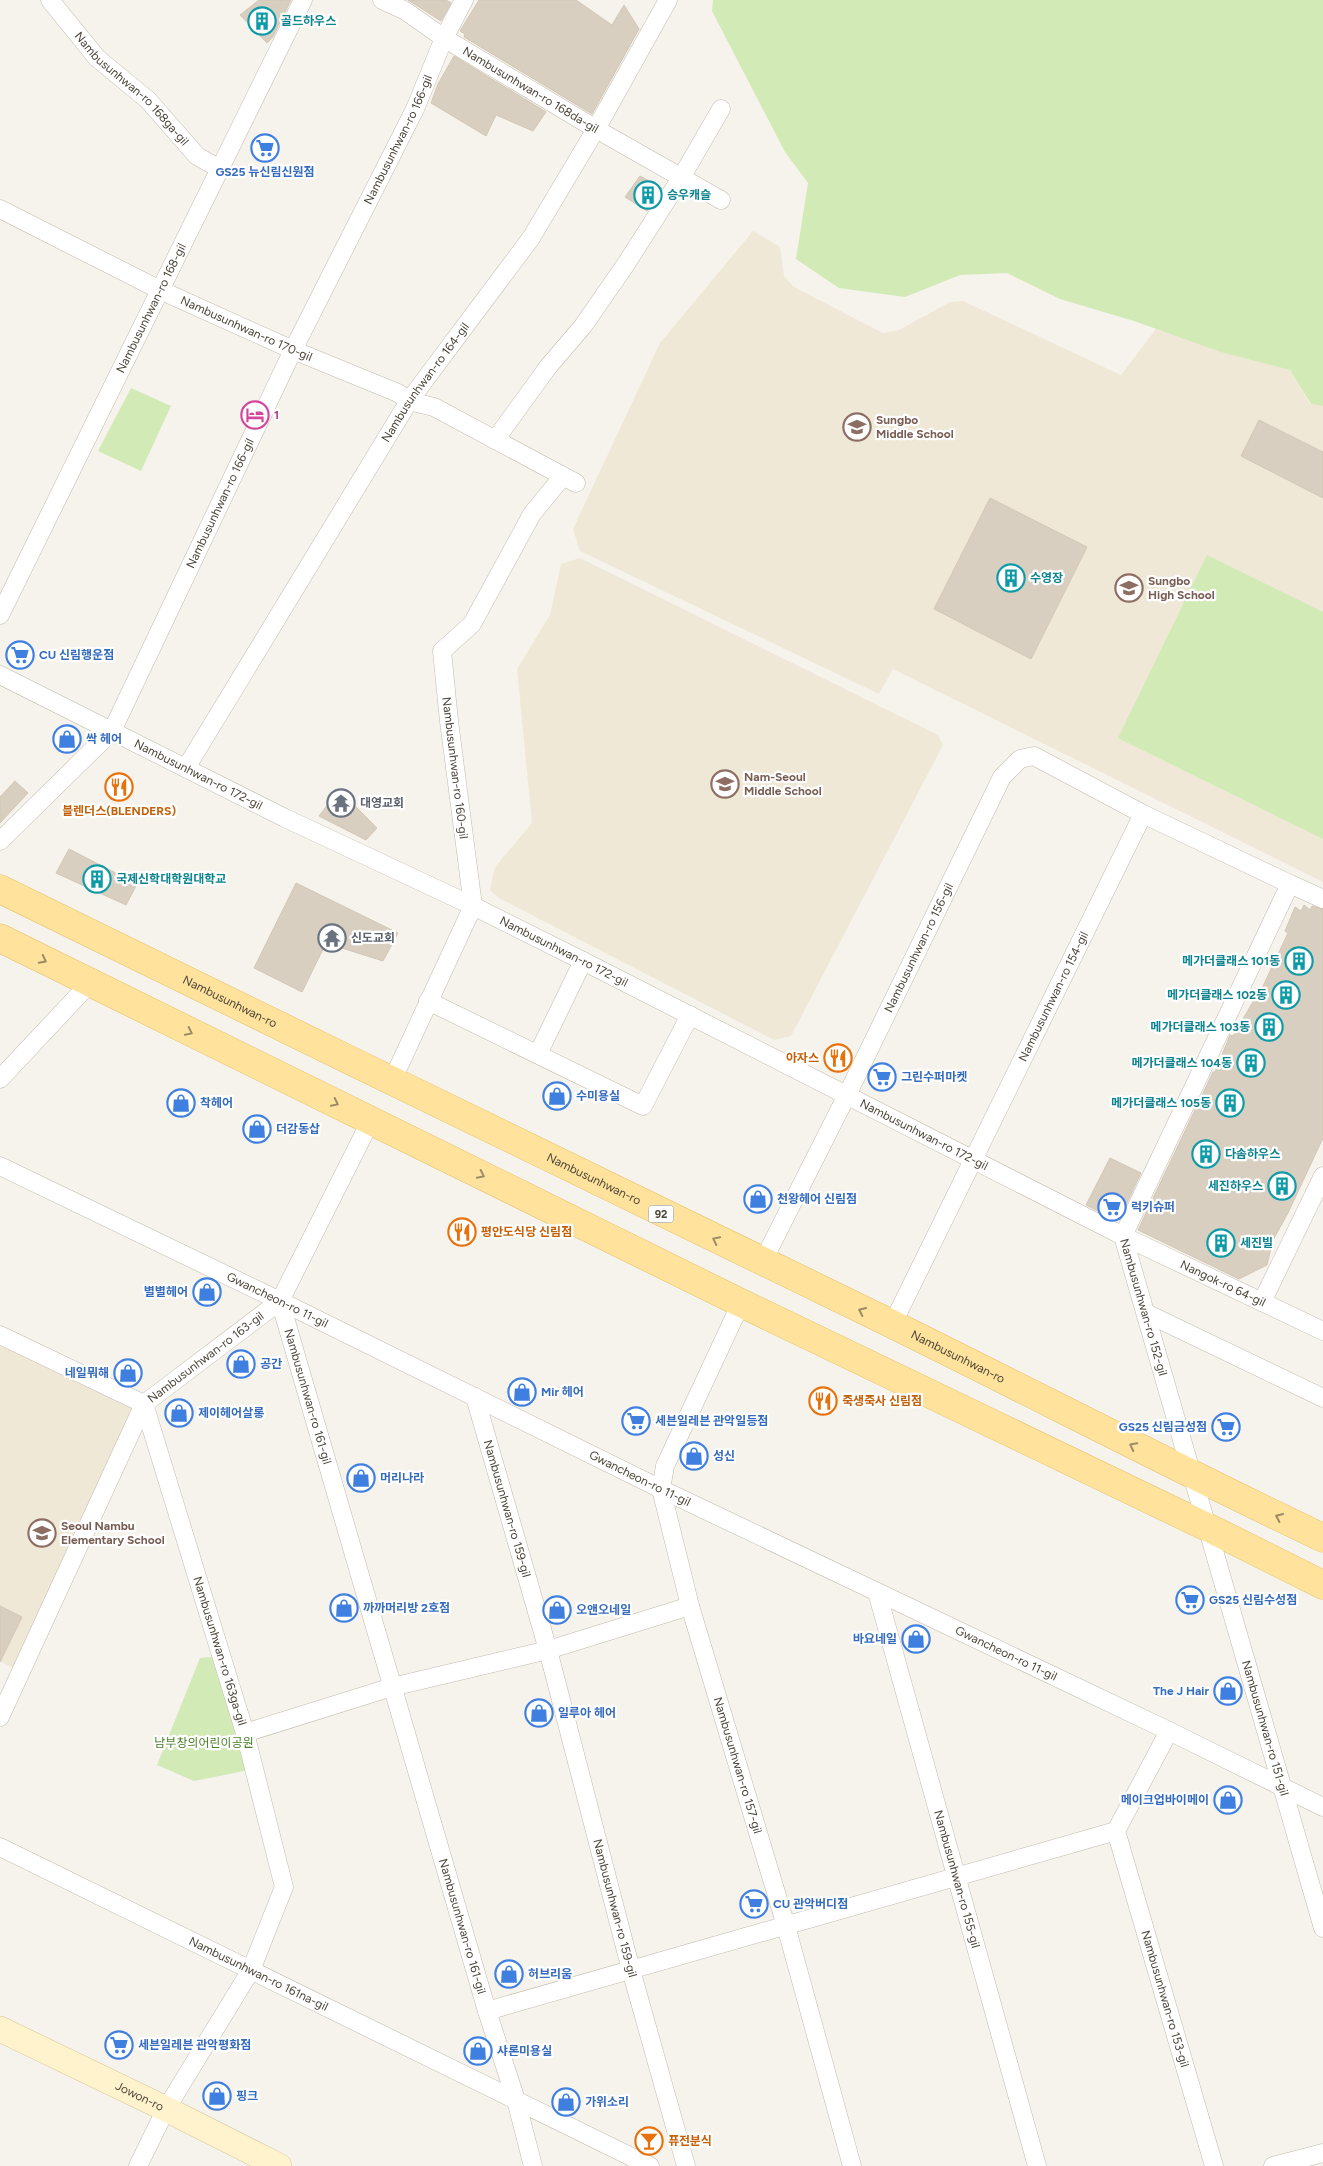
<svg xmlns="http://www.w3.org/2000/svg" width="1323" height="2166" viewBox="0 0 1323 2166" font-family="Figtree,'Noto Sans KR',sans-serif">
<rect width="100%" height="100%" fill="#f6f3ec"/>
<g fill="#efe8d6">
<path d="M753,231L780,247L784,276L794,287L883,333L899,330L950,302L963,301L1121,375L1156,329L1290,370L1310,404L1323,406V882L893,669L879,694L580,551L573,529L660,343Z"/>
<path d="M580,558L938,735L943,745L791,1036L774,1040L499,898L490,890L495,867L532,823L517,669L550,615L561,564Z"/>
<path d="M0,1335L144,1404L21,1672L0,1661Z"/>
</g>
<g fill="#d2eab5">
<path d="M713,0H1323V406L1311,404L1290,370L1221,352L1134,321L1060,299L1007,273L960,275L905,297L839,288L796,259L808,183L785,152L712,11Z"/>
<path d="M131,388L171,406L141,471L98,451Z"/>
<path d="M1207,555L1323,612V839L1118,738Z"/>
<path d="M212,1657L249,1770L194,1781L157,1765L200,1658Z"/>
</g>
<g fill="#d8cfc1" stroke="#d3c7b4">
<path d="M259,0H291L273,37L267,43L240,15Z"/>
<path d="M408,0H446L451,3L441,21Z"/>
<path d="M479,0H576L612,25L624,5L639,29L592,114L464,37L465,34L460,31Z"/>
<path d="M454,56L546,112L533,131L496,115L486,136L431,103L438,84Z"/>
<path d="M640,176L662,188L647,211L625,197Z"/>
<path d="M1259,420L1323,452V498L1241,456Z"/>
<path d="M990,498L1087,547L1031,659L934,609Z"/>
<path d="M15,781L28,793L0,823V797Z"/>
<path d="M339,790L377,828L366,840L319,816Z"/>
<path d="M69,849L137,884L126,905L56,873Z"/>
<path d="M296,883L398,933L383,961L326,943L302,992L254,968Z"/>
<path d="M1304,905L1310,910L1312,906L1323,909V1138L1288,1213L1273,1240L1267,1265L1239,1279L1138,1230L1213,1072H1215L1230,1035L1233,1036L1254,1000L1256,1001L1288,933L1285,931L1295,907L1301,911Z"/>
<path d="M1110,1158L1141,1173L1125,1207L1110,1217L1086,1205Z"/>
<path d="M0,1606L22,1617L0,1662Z"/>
</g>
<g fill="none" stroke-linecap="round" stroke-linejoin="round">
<g stroke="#c2bbae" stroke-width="19">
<g id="street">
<path id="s1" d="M50,0L97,58L148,100L197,156L220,169"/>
<path id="s2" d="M382,0L404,10L444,38L596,129L721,200"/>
<path id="s3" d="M0,209L160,290L293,350L398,393L409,401L434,407L576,483"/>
<path d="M495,440L548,367L583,326L626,264L681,178L721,109"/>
<path id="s4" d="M0,615L303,0"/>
<path id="s5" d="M0,675L285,818L473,906L583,961L1123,1236L1323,1331"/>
<path id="s6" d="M186,768L409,401L531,238L596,129L668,0"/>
<path id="s7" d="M0,841L112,731L293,350L415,109L444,38L464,0"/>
<path id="s8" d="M1323,899L1290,884L1123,1236L1323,1928"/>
<path d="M428,1001L643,1106L690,1015"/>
<path d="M538,1054L583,961"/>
<path d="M0,1079L90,983"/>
<path d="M392,1081L473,906L449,721L442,651L472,624L532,514L563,476"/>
<path id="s9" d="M371,1120L280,1301L487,2011L516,2100L533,2166"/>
<path id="s10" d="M0,1166L280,1301L661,1489L1169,1731L1323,1807"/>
<path id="s11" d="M762,1263L847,1095L1002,777L1020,759L1034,756L1143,814"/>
<path d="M1262,1302L1323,1176"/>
<path id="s12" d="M741,1303L665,1466L661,1489L690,1606L786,1926L852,2166"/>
<path d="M1146,1313L1323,1398"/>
<path id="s13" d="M892,1325L1143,814L1290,884"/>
<path id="s14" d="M0,1335L144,1404L245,1733L284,1887L251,1970L166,2109L138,2166"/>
<path id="s15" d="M475,1397L548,1650L631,1970L686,2166"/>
<path id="s16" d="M877,1592L1037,2166"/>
<path id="s17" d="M0,1717L144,1404L280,1301"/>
<path id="s18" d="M1169,1731L1116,1831L1214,2166"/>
<path d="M245,1733L392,1687L548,1650L690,1606"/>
<path id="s19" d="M0,1847L650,2166"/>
<path d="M487,2011L1116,1831"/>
<path d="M1273,2166L1323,2153"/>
</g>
</g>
<g stroke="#d6c79b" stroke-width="26">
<g id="secondary">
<path id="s20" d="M0,2029L166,2109L279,2166"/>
</g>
</g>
<g stroke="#e6c16a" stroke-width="29">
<g id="primary">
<path id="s21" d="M0,889C297,1035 594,1179 892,1324C1036,1395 1178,1469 1323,1538"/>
<path d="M0,938L741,1303L1207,1527L1323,1585"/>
</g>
</g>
<use href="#street" stroke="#fff" stroke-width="18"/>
<use href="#secondary" stroke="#fff3cd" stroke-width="25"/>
<use href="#primary" stroke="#ffe39c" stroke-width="28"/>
</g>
<defs><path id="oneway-chevron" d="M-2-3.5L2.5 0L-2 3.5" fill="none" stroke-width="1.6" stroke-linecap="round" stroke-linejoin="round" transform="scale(1.25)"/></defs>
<g stroke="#9c8c66">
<use href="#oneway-chevron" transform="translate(43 960) rotate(27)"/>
<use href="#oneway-chevron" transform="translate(189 1032) rotate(26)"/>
<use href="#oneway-chevron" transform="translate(335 1103) rotate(26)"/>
<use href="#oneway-chevron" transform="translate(481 1175) rotate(26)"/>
<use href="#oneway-chevron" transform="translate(716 1240) rotate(-154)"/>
<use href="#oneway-chevron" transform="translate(862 1311) rotate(-155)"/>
<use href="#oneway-chevron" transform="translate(1133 1446) rotate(-153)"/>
<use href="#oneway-chevron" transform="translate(1279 1517) rotate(-155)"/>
</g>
<defs>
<g id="building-ring" transform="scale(1.4375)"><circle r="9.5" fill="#fff" stroke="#0f9aa8" stroke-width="1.5"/><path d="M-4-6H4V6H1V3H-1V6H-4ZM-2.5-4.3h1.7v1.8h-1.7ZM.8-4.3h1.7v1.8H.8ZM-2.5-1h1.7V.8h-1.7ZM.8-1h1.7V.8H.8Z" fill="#0f9aa8"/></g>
<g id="supermarket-ring" transform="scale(1.4375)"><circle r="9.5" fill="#fff" stroke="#3f7fe0" stroke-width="1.5"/><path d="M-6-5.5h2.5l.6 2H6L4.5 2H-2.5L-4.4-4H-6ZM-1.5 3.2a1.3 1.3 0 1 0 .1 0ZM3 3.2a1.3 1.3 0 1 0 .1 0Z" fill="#3f7fe0"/></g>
<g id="hotel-ring" transform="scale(1.4375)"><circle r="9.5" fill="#fff" stroke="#d1479c" stroke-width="1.5"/><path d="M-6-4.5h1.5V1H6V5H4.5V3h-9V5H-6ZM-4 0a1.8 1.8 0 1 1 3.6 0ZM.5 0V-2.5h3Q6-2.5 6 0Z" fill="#d1479c"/></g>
<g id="school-ring" transform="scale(1.4375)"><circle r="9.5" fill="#fff" stroke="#8d6e63" stroke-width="1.5"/><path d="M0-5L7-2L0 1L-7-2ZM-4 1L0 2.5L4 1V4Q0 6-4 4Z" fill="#8d6e63"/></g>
<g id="shop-ring" transform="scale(1.4375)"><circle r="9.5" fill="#fff" stroke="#3f7fe0" stroke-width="1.5"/><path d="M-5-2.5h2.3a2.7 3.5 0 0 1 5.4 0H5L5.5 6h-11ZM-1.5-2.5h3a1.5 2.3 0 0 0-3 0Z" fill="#3f7fe0"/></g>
<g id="restaurant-ring" transform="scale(1.4375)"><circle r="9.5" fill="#fff" stroke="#e8710a" stroke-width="1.5"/><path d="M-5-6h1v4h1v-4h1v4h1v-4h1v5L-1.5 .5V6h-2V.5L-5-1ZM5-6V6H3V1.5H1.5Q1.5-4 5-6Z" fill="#e8710a"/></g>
<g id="temple-ring" transform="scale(1.4375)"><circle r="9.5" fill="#fff" stroke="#6b7280" stroke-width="1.5"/><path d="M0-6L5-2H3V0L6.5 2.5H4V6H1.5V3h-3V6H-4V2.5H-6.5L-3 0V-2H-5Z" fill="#6b7280"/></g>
<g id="bar-ring" transform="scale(1.4375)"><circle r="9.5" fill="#fff" stroke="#e8710a" stroke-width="1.5"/><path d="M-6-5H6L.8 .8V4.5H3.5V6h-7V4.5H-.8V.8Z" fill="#e8710a"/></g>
</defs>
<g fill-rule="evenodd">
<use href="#building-ring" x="262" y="21"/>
<use href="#supermarket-ring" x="265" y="148"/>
<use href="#building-ring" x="648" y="195"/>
<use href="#hotel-ring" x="255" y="415"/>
<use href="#school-ring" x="857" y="427"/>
<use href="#building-ring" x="1011" y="578"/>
<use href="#school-ring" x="1129" y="588"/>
<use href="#supermarket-ring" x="20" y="655"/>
<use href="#shop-ring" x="67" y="739"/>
<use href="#school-ring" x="725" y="784"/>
<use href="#restaurant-ring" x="119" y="787"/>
<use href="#temple-ring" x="341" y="803"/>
<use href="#building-ring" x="97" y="879"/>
<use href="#temple-ring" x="332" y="938"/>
<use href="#building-ring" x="1299" y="961"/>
<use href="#building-ring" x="1286" y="995"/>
<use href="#building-ring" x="1269" y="1027"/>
<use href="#restaurant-ring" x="838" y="1058"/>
<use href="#building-ring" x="1251" y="1063"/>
<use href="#supermarket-ring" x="882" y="1077"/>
<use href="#shop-ring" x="557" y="1096"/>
<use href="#shop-ring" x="181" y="1103"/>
<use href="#building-ring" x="1230" y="1103"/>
<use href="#shop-ring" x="257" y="1129"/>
<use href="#building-ring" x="1206" y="1154"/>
<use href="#building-ring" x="1282" y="1186"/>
<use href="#shop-ring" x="758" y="1199"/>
<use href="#supermarket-ring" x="1112" y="1207"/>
<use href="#restaurant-ring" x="462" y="1232"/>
<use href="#building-ring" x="1221" y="1243"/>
<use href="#shop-ring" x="207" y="1292"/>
<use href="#shop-ring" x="241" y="1364"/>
<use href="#shop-ring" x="128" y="1373"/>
<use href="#shop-ring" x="522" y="1392"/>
<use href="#restaurant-ring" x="823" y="1401"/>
<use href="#shop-ring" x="179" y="1413"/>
<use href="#supermarket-ring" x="636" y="1421"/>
<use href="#supermarket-ring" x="1226" y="1427"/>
<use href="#shop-ring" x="694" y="1456"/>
<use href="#shop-ring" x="361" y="1478"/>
<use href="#school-ring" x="42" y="1533"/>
<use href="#supermarket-ring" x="1190" y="1600"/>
<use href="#shop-ring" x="344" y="1608"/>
<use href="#shop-ring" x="557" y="1610"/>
<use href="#shop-ring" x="916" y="1639"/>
<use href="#shop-ring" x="1228" y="1691"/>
<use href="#shop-ring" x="539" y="1713"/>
<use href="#shop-ring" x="1228" y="1800"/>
<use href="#supermarket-ring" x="754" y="1904"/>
<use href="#shop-ring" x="509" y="1974"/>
<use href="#supermarket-ring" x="119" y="2045"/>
<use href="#shop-ring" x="478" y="2051"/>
<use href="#shop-ring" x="217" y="2096"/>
<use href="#shop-ring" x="566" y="2102"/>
<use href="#bar-ring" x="649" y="2141"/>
</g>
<g text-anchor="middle" stroke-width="4.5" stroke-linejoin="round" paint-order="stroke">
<rect fill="#fff" stroke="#817c74" stroke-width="1" x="648.5" y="1205.5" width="25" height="17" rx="4"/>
<g font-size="11" font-weight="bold" fill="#4b4439">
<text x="661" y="1218">92</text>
</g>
<g font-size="12" font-weight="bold" fill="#0d838f" stroke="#fff" text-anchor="start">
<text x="281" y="25">골드하우스</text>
<text x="667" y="199">승우캐슬</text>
<text x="1030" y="582">수영장</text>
<text x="116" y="883">국제신학대학원대학교</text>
<text x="1280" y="965" text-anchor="end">메가더클래스 101동</text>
<text x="1267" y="999" text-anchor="end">메가더클래스 102동</text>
<text x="1250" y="1031" text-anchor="end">메가더클래스 103동</text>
<text x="1232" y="1067" text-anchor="end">메가더클래스 104동</text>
<text x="1211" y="1107" text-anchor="end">메가더클래스 105동</text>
<text x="1225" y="1158">다솜하우스</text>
<text x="1263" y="1190" text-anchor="end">세진하우스</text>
<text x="1240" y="1247">세진빌</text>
</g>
<g font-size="12" fill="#4b4439" stroke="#fff">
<text dy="4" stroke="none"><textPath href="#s1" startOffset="121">Nambusunhwan-ro 168ga-gil</textPath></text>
<text dy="4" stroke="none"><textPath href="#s2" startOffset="174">Nambusunhwan-ro 168da-gil</textPath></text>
<text dy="4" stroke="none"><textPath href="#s7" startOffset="814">Nambusunhwan-ro 166-gil</textPath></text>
<text dy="4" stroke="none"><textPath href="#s4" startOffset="342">Nambusunhwan-ro 168-gil</textPath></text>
<text dy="4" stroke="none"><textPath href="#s3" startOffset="274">Nambusunhwan-ro 170-gil</textPath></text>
<text dy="4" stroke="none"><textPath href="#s6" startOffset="454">Nambusunhwan-ro 164-gil</textPath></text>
<text dy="4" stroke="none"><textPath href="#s7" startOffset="409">Nambusunhwan-ro 166-gil</textPath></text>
<text transform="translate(455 768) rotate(83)" y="4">Nambusunhwan-ro 160-gil</text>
<text dy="4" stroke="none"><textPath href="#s5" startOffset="222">Nambusunhwan-ro 172-gil</textPath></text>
<text dy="4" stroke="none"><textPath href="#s11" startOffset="352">Nambusunhwan-ro 156-gil</textPath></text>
<text dy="4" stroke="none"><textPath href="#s5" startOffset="628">Nambusunhwan-ro 172-gil</textPath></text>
<text dy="4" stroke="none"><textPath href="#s13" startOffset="366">Nambusunhwan-ro 154-gil</textPath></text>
<text dy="4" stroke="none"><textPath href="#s21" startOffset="256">Nambusunhwan-ro</textPath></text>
<text dy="4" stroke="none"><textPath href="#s5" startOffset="1032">Nambusunhwan-ro 172-gil</textPath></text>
<text dy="4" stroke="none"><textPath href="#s21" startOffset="661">Nambusunhwan-ro</textPath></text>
<text dy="4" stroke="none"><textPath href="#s5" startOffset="1366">Nangok-ro 64-gil</textPath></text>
<text dy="4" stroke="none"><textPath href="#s10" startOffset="308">Gwancheon-ro 11-gil</textPath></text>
<text dy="4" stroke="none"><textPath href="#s8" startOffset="500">Nambusunhwan-ro 152-gil</textPath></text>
<text dy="4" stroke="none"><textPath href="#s17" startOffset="422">Nambusunhwan-ro 163-gil</textPath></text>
<text dy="4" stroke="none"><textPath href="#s21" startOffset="1066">Nambusunhwan-ro</textPath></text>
<text dy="4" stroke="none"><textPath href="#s9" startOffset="302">Nambusunhwan-ro 161-gil</textPath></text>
<text dy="4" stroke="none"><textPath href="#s10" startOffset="712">Gwancheon-ro 11-gil</textPath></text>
<text dy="4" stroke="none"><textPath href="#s15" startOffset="116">Nambusunhwan-ro 159-gil</textPath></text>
<text dy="4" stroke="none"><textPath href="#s14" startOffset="418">Nambusunhwan-ro 163ga-gil</textPath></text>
<text dy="4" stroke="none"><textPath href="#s10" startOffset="1118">Gwancheon-ro 11-gil</textPath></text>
<text dy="4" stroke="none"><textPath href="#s8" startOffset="938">Nambusunhwan-ro 151-gil</textPath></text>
<text dy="4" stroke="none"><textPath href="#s12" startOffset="490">Nambusunhwan-ro 157-gil</textPath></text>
<text dy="4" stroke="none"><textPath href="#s16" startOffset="298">Nambusunhwan-ro 155-gil</textPath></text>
<text dy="4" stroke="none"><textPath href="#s15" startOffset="530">Nambusunhwan-ro 159-gil</textPath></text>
<text dy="4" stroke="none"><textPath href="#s9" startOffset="854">Nambusunhwan-ro 161-gil</textPath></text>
<text dy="4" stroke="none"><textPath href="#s19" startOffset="288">Nambusunhwan-ro 161na-gil</textPath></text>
<text dy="4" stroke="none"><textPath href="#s18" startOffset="288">Nambusunhwan-ro 153-gil</textPath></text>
<text dy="4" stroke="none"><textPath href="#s20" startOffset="155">Jowon-ro</textPath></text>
</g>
<g font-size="12" font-weight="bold" fill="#366cbe" stroke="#fff" text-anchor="start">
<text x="265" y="176" text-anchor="middle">GS25 뉴신림신원점</text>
<text x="39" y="659">CU 신림행운점</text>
<text x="86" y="743">싹 헤어</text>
<text x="901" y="1081">그린수퍼마켓</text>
<text x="576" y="1100">수미용실</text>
<text x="200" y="1107">착헤어</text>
<text x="276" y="1133">더감동삽</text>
<text x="777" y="1203">천왕헤어 신림점</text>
<text x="1131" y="1211">럭키슈퍼</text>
<text x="188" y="1296" text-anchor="end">별별헤어</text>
<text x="260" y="1368">공간</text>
<text x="109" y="1377" text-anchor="end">네일뭐해</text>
<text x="541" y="1396">Mir 헤어</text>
<text x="198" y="1417">제이헤어살롱</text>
<text x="655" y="1425">세븐일레븐 관악일등점</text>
<text x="1207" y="1431" text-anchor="end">GS25 신림금성점</text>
<text x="713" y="1460">성신</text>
<text x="380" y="1482">머리나라</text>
<text x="1209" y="1604">GS25 신림수성점</text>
<text x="363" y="1612">까까머리방 2호점</text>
<text x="576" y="1614">오앤오네일</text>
<text x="897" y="1643" text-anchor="end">바요네일</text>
<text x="1209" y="1695" text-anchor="end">The J Hair</text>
<text x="558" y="1717">일루아 헤어</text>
<text x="1209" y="1804" text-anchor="end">메이크업바이메이</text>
<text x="773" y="1908">CU 관악버디점</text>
<text x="528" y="1978">허브리움</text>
<text x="138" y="2049">세븐일레븐 관악평화점</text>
<text x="497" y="2055">샤론미용실</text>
<text x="236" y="2100">핑크</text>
<text x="585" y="2106">가위소리</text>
</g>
<g font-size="12" font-weight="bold" fill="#b23c85" stroke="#fff" text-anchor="start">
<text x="274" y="419">1</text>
</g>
<g font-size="12" font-weight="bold" fill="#785e54" stroke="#fff" text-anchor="start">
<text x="876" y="424">Sungbo<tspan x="876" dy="14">Middle School</tspan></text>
<text x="1148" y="585">Sungbo<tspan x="1148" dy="14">High School</tspan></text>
<text x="744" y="781">Nam-Seoul<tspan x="744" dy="14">Middle School</tspan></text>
<text x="61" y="1530">Seoul Nambu<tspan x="61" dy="14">Elementary School</tspan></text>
</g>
<g font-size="12" font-weight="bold" fill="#5b616d" stroke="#fff" text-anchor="start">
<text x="360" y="807">대영교회</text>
<text x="351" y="942">신도교회</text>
</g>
<g font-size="12" font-weight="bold" fill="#c56008" stroke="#fff" text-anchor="start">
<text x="119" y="815" text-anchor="middle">블렌더스(BLENDERS)</text>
<text x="819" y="1062" text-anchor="end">아자스</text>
<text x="481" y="1236">평안도식당 신림점</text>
<text x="842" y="1405">죽생죽사 신림점</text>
<text x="668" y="2145">퓨전분식</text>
</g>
<g font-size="12" fill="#4a7f2a" stroke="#fff">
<text x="204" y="1747">남부창의어린이공원</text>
</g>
</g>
</svg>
